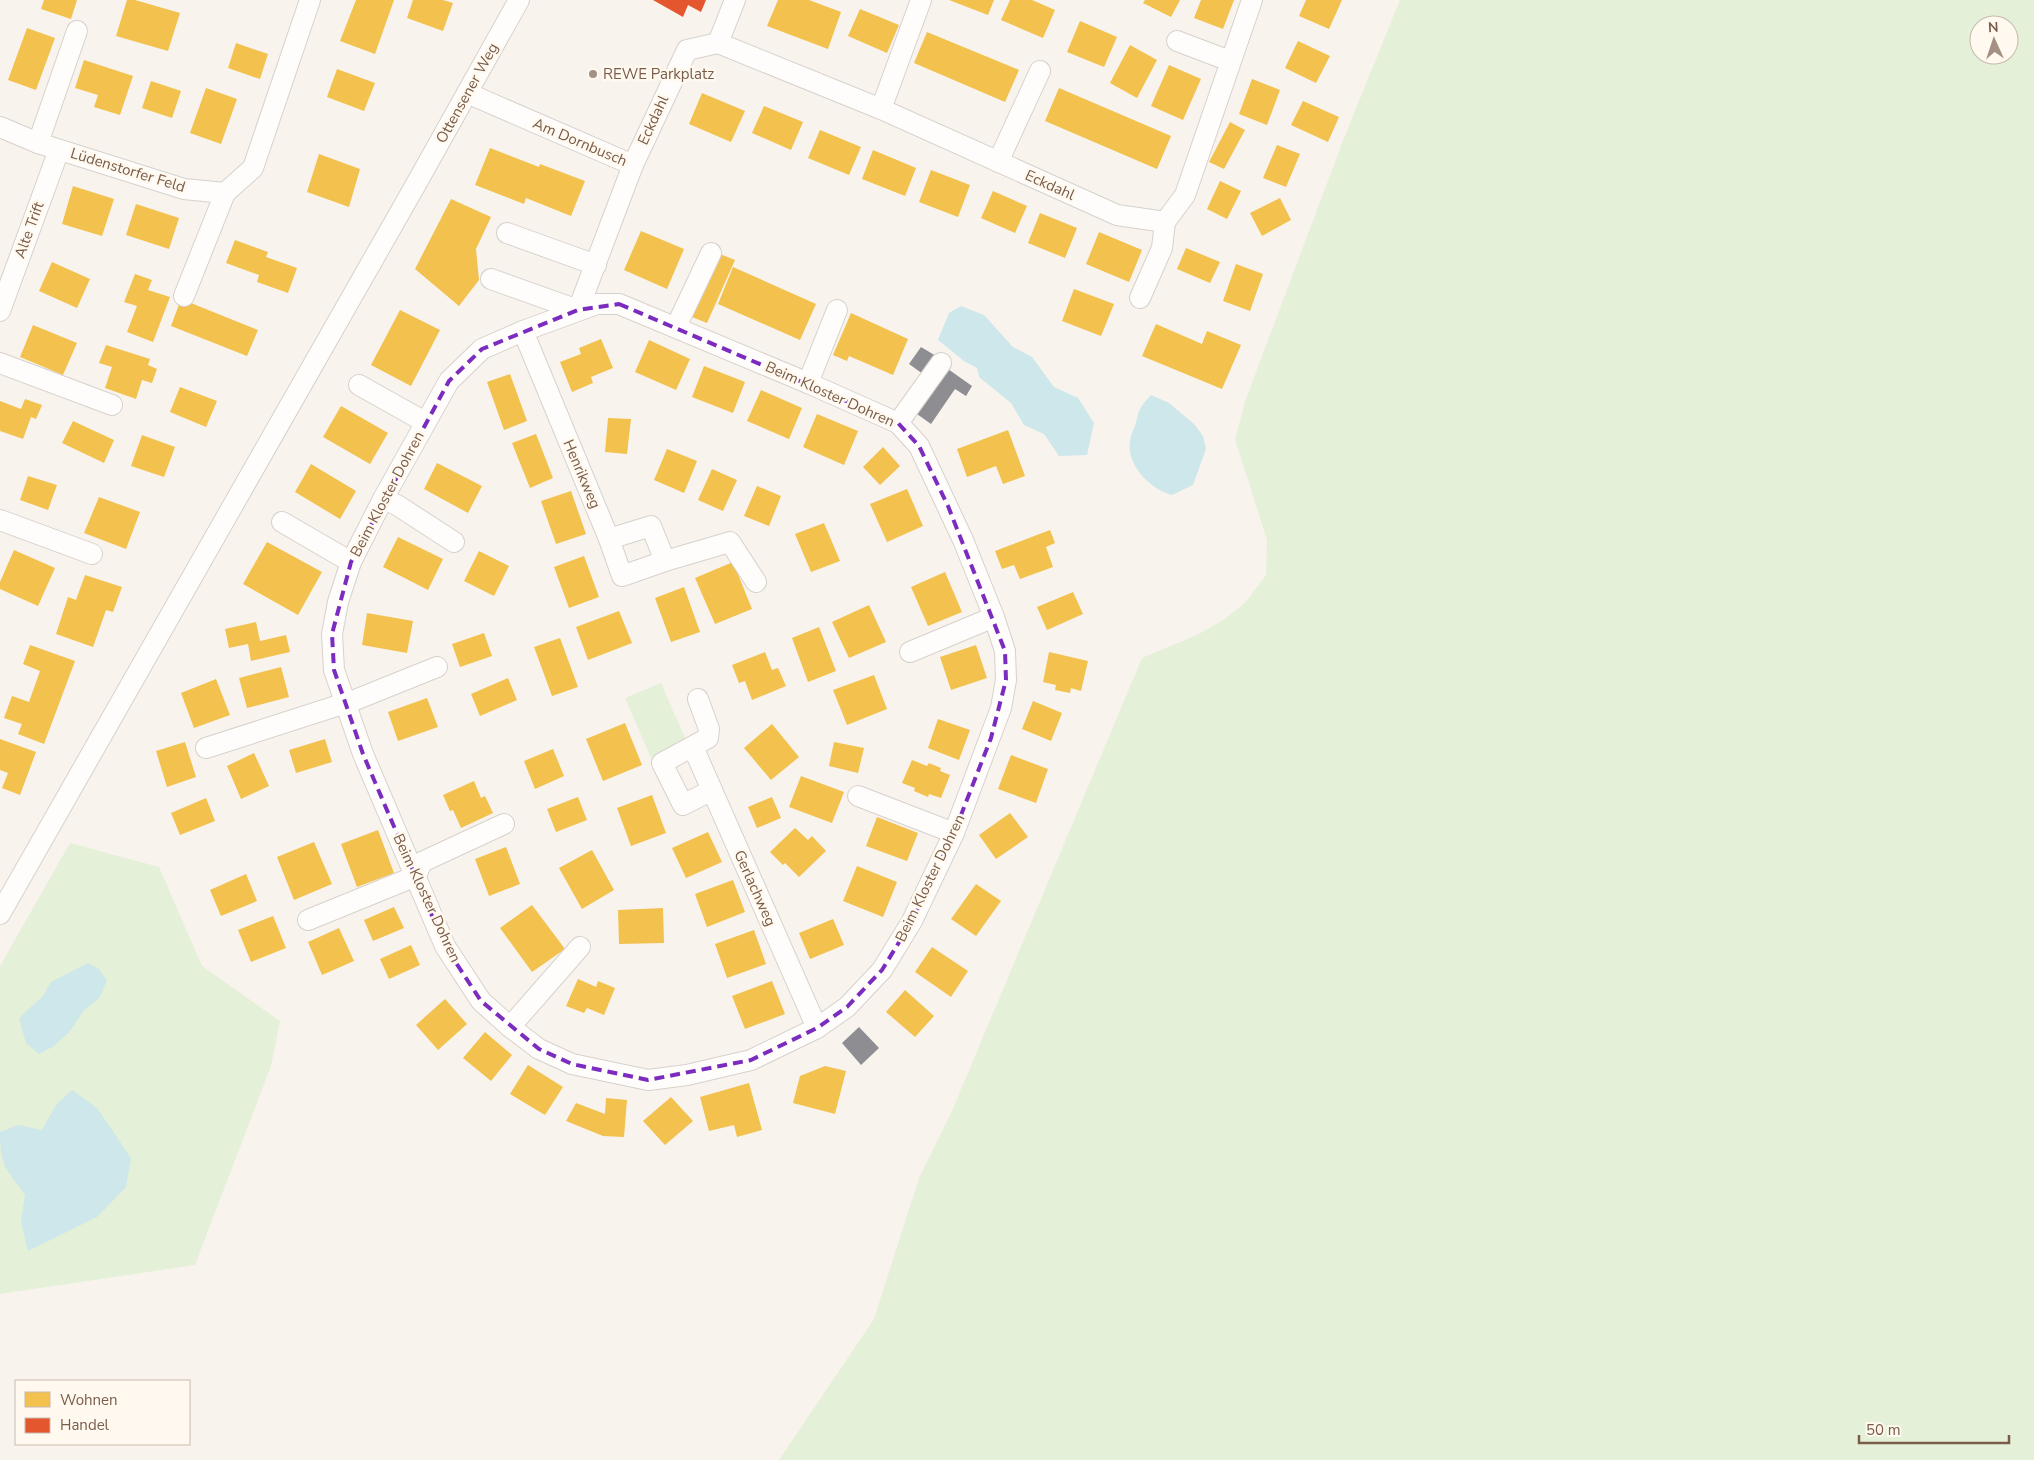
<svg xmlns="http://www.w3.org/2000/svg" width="2034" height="1460" viewBox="0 0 2034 1460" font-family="'Nunito Sans',sans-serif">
<rect width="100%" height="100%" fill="#f8f4ed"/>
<g fill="#e4f0d7" fill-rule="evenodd">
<path d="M1400,0H2034V1460H779L874,1319L919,1178L952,1111L1142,658L1197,635L1223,620L1245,603L1266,575L1267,540L1235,439L1246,399L1346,133ZM1979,25H2009V55H1979Z"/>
<path d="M661,683L688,745L652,760L625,698Z"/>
<path d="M70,843L159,867L202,966L280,1021L271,1066L195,1265L0,1294V966Z"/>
</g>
<g fill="#cde7ea">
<path d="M961,306L984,315L1013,347L1032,357L1054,387L1078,398L1094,423L1087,455L1059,456L1044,434L1024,425L1011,403L979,377L977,368L964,361L938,340L949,313Z"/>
<path d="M1151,395L1169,403L1194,424L1203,436L1206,449L1193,485L1172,495C1151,490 1126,465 1130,441C1130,436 1133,431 1135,426C1140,409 1138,409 1151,395Z"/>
<path d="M88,963L99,969L107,981L99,998L84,1010L70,1031L54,1046L39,1054L26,1043L19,1018L43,996L51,982Z"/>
<path d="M72,1090L97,1108L131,1158L126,1187L97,1217L28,1251L21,1222L25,1195C6,1168 0,1166 0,1132L18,1125L42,1130L56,1105Z"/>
</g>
<g fill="#f2c14e">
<path d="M44,0H77L71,19L41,9Z"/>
<path d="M127,0H135L180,13L168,51L116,36Z"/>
<path d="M356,0H394L375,54L340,41Z"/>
<path d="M413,0H443L453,3L443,31L407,18Z"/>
<path d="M778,0H809L841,12L828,49L767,26Z"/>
<path d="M949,0H994L988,15Z"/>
<path d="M1010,0H1032L1055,10L1043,38L1001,20Z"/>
<path d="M1145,0H1180L1171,17L1143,3Z"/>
<path d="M1201,0H1234L1223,29L1194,18Z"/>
<path d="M1306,0H1342L1329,29L1299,16Z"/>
<path d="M860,9L899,25L887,53L848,36Z"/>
<path d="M1080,21L1117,37L1104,67L1067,52Z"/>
<path d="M27,28L55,38L36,90L8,80Z"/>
<path d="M927,32L1019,70L1005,102L914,63Z"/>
<path d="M1298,41L1330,56L1316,83L1285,68Z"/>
<path d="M236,43L268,54L260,79L228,68Z"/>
<path d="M1130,45L1157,60L1137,98L1110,83Z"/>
<path d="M84,60L133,76L120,115L94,107L98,95L75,88Z"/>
<path d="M1169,65L1201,79L1183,120L1151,106Z"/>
<path d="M337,69L375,83L364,111L327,97Z"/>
<path d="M1252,79L1280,90L1267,125L1239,114Z"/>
<path d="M151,81L181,91L172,118L142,108Z"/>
<path d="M206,88L237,99L221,144L190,133Z"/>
<path d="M1059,88L1171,136L1157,169L1045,121Z"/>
<path d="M702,93L745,111L731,142L689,124Z"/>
<path d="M1303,101L1339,117L1328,142L1291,125Z"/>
<path d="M764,106L803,122L791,150L752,133Z"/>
<path d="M1230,122L1245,130L1224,169L1209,162Z"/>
<path d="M820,130L861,147L849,175L808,158Z"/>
<path d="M1277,145L1300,154L1286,187L1263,178Z"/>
<path d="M490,148L539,167L540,164L585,181L571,216L526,198L524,204L475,185Z"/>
<path d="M873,150L916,168L905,196L862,179Z"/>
<path d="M319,154L360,169L349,207L307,192Z"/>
<path d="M931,170L970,185L958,217L919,202Z"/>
<path d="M1220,181L1241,191L1227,219L1207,209Z"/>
<path d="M73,186L114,199L102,236L62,224Z"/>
<path d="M993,191L1027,206L1015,233L981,218Z"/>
<path d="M1280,198L1291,220L1262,236L1250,213Z"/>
<path d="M451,199L491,217L476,249L479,280L459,306L415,269Z"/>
<path d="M136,204L179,218L169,249L126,235Z"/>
<path d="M1040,213L1077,228L1065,258L1028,243Z"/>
<path d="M641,231L684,249L667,289L624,270Z"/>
<path d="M1099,232L1142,250L1129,282L1086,264Z"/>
<path d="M235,240L268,252L266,257L297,268L288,293L257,282L259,275L226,263Z"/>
<path d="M1186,248L1220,262L1210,283L1177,269Z"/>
<path d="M720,254L735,260L707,323L692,317Z"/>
<path d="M52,262L90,279L77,308L39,291Z"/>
<path d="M1236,264L1263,274L1250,311L1223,301Z"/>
<path d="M733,267L816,304L800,340L718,304Z"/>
<path d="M135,274L152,280L148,290L170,297L153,342L127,332L137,306L124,302Z"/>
<path d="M1074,289L1114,304L1101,336L1062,321Z"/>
<path d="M181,299L258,330L247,356L171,326Z"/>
<path d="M400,310L440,330L411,386L371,365Z"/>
<path d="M851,313L908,339L893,375L849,356L847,361L833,355Z"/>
<path d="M1156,324L1202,344L1207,331L1241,345L1222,389L1142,356Z"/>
<path d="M33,325L77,343L63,375L20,357Z"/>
<path d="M601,339L613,368L591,377L593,383L572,392L560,362L581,354L579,348Z"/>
<path d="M649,340L690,359L676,390L635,372Z"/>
<path d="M106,345L150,359L148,365L157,369L152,383L142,380L136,399L105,388L112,367L99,363Z"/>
<path d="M704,366L745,382L733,413L692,397Z"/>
<path d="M510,374L527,421L504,430L487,382Z"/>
<path d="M180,387L217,401L206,427L170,412Z"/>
<path d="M761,390L802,408L789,439L747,421Z"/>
<path d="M25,399L42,405L36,419L31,417L23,439L0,431V401L21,409Z"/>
<path d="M341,406L388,433L370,464L323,437Z"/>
<path d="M817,414L858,431L844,465L803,447Z"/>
<path d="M608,418L631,419L627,454L605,452Z"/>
<path d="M73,421L114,440L104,463L62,443Z"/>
<path d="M1008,430L1025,476L1003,484L996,466L967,477L957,449Z"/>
<path d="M536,434L553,478L530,488L512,443Z"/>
<path d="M142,435L175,447L164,477L131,466Z"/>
<path d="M883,447L900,466L880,485L863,467Z"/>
<path d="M667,449L697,461L684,493L654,480Z"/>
<path d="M437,463L482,486L468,513L424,489Z"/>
<path d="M311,464L356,491L340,519L295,492Z"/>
<path d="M712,469L737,480L723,511L698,500Z"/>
<path d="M28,476L57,485L48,510L20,500Z"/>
<path d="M757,486L781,496L769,526L744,516Z"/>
<path d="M907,489L923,526L887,542L870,504Z"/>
<path d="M571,491L586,534L556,544L541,501Z"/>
<path d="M99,497L140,512L126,549L84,533Z"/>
<path d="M824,523L840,561L811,572L795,534Z"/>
<path d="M1050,530L1055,543L1046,547L1053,567L1020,579L1014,565L1002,569L995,551Z"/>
<path d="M398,537L443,559L428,590L383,567Z"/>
<path d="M267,542L322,572L298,615L243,584Z"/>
<path d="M14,550L55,568L38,606L0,589V582Z"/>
<path d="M479,551L509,566L494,596L464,581Z"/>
<path d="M584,556L599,597L569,608L554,567Z"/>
<path d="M733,562L752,609L715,624L695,578Z"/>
<path d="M945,572L962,612L928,626L911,587Z"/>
<path d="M85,575L122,587L113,612L106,610L93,647L56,634L68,597L76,600Z"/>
<path d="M684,587L700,632L671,642L655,598Z"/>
<path d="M1073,592L1083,614L1047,630L1037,607Z"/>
<path d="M869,605L886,642L849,658L832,622Z"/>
<path d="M619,611L632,643L588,660L576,627Z"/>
<path d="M367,613L413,621L407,653L362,645Z"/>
<path d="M256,622L260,641L286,635L290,652L251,661L248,644L229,648L225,629Z"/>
<path d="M819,627L836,671L808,682L792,638Z"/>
<path d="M484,633L492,656L460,667L452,644Z"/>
<path d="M560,638L578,687L552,696L534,647Z"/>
<path d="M30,645L75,661L44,744L18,734L22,724L4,718L12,696L29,702L40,671L23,664Z"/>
<path d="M976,645L987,678L951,690L940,657Z"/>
<path d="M765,652L772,670L778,668L786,686L752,700L745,681L739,683L732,665Z"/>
<path d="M1049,652L1088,661L1081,691L1071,688L1070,693L1055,690L1056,685L1043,682Z"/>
<path d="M281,667L289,697L247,708L239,678Z"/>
<path d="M874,675L887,709L847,725L833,690Z"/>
<path d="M508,678L517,700L480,716L471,694Z"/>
<path d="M216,679L230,715L194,728L181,693Z"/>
<path d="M427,698L438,727L398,741L388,712Z"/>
<path d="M1033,701L1062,713L1051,741L1022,729Z"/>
<path d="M938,719L970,730L959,760L928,748Z"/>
<path d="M625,723L642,765L603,781L586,739Z"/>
<path d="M772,724L799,757L771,780L744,748Z"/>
<path d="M0,739L36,752L20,795L2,788L8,773L0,770Z"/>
<path d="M325,739L332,762L296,773L289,750Z"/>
<path d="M185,742L196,777L167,787L156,751Z"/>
<path d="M834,742L864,748L858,773L829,766Z"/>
<path d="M553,749L564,776L535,789L524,761Z"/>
<path d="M254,753L269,786L241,799L227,766Z"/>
<path d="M1011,755L1048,769L1036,803L998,789Z"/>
<path d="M912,760L927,766L929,763L941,768L940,771L950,775L941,798L929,794L928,797L914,791L915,788L902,783Z"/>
<path d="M801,776L844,792L832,823L789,807Z"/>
<path d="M474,781L481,798L485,796L493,813L461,828L453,810L450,811L443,795Z"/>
<path d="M652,795L666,833L631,846L617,808Z"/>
<path d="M578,797L587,820L556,832L547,809Z"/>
<path d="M772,797L781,818L757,828L748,807Z"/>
<path d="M206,798L215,821L180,835L171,813Z"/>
<path d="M1010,813L1028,837L996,859L979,835Z"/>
<path d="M877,817L918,833L907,861L866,846Z"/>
<path d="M795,828L808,840L812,836L826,851L799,877L785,863L783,865L770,852Z"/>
<path d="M378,830L394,873L357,887L341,844Z"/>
<path d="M708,832L722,862L686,878L672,848Z"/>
<path d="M314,842L332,884L294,900L277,857Z"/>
<path d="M506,847L520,884L489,896L475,859Z"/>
<path d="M592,850L614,890L582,909L559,868Z"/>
<path d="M857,866L897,882L883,917L843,901Z"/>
<path d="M246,874L257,901L221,916L210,890Z"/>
<path d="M733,880L745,912L707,927L695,894Z"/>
<path d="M976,884L1001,901L976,936L951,919Z"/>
<path d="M532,905L565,949L532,972L500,928Z"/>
<path d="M394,907L404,928L373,941L364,920Z"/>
<path d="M663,908L664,943L619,944L618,910Z"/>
<path d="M273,916L286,948L251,962L238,930Z"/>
<path d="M833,919L844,945L810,959L799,933Z"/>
<path d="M339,928L354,961L322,975L308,942Z"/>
<path d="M754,930L766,964L727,978L715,944Z"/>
<path d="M411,945L420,965L389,979L380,959Z"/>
<path d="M932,947L968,971L951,997L915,972Z"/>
<path d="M578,979L596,987L598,981L615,988L604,1015L587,1008L584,1013L566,1006Z"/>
<path d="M772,981L785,1014L745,1029L732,996Z"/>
<path d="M905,990L934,1016L915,1037L886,1012Z"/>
<path d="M445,999L467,1024L438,1050L416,1025Z"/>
<path d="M485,1032L512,1055L491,1081L463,1058Z"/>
<path d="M528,1065L563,1087L545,1115L510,1094Z"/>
<path d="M825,1066L846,1071L835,1114L793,1103L800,1076Z"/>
<path d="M749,1083L762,1130L737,1137L734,1125L709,1131L700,1097Z"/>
<path d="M671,1097L693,1121L665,1145L643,1121Z"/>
<path d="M606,1098L627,1100L624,1137L603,1136L566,1121L576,1103L605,1114Z"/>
</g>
<path fill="#e4572e" d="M653,0H706L701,12L688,5L683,17Z"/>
<g fill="#8d8d92">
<path d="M921,347L936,356L923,374L909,364Z"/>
<path d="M948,369L972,386L966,396L955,389L931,424L917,414Z"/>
<path d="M859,1027L879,1048L861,1065L842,1043Z"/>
</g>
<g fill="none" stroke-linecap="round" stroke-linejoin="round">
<g stroke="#d7d1cb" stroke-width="22">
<g id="minor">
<path d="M1177,41L1230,61"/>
<path d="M718,43L735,0"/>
<path d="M467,93L633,165L578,310L491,279"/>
<path d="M881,109L921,0"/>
<path d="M0,127L38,143L184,189L225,193L253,168L310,0"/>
<path d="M38,143L77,31"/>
<path d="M998,162L1040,71"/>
<path d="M633,165L687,50L718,43L881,109L1117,215L1165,222L1185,195L1252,0"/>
<path d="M507,233L596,265"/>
<path d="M184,296L225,193"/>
<path d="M1140,298L1162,248L1165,222"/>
<path d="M597,304H619L808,383L898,423L919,446L963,540L994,617L1005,651L1006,680L1001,708L954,833L912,921L882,970L847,1007L817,1028L751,1060L687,1075L648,1080L572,1064L539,1049L510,1027L481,1001L445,946L363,754L334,670L332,634L338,602L351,562L383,499L449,381L482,349L523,331Z"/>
<path d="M0,311L59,150"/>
<path d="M676,327L711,253"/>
<path d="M523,331L609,539L622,576L665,561L730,542L756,582"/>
<path d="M0,363L112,405"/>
<path d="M808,383L837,310"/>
<path d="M359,385L425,422"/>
<path d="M898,423L941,363"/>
<path d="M383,499L397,505L454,542"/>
<path d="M0,520L92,554"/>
<path d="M282,522L351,562"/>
<path d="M609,539L651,526L665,561"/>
<path d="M910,652L994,617"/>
<path d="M698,699L709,729L708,738L662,763L683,805L712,790"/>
<path d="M693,747L817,1028"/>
<path d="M206,748L355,700L437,667"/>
<path d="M858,796L954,833"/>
<path d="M0,914L415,186L519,0"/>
<path d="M308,920L416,876L422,862L504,824"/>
<path d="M510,1027L580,947"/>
</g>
</g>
<use href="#minor" stroke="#fefdfc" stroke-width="20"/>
</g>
<path fill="none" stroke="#7b2cbf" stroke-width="4" stroke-dasharray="10 6" stroke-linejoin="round" d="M619,304L898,423L919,446L948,506L1005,651L1006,680L991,738L954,833L912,921L882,970L847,1007L817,1028L751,1060L648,1080L572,1064L539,1049L481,1001L445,946L363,754L334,670L332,634L351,562L449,381L482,349L578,310Z"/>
<circle fill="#a59183" stroke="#fff9ef" stroke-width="2" cx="593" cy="74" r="5"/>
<g text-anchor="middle" stroke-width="5" stroke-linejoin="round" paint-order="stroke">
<g font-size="15" fill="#795c4a" stroke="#fff9ef" text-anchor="start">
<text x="603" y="79">REWE Parkplatz</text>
</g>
<g font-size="15" fill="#795c4a" stroke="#fff9ef">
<text transform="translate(467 93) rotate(-61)" y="5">Ottensener Weg</text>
<text transform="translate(653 120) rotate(-65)" y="5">Eckdahl</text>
<text transform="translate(580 142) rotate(23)" y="5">Am Dornbusch</text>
<text transform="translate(128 170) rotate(17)" y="5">Lüdenstorfer Feld</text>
<text transform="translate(1050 185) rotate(24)" y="5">Eckdahl</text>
<text transform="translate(29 230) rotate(-70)" y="5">Alte Trift</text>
<text transform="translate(830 394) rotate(24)" y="5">Beim Kloster Dohren</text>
<text transform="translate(582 474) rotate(67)" y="5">Henrikweg</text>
<text transform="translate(387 494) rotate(-62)" y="5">Beim Kloster Dohren</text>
<text transform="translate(930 878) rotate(-64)" y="5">Beim Kloster Dohren</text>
<text transform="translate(755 888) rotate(66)" y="5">Gerlachweg</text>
<text transform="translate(427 898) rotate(65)" y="5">Beim Kloster Dohren</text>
</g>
</g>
<rect x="15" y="1380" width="175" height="65" fill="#fff9ef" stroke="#c9baad"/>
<rect x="25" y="1392" width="25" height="15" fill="#f2c14e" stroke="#c9baad"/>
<text x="60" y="1405" font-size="15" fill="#795c4a">Wohnen</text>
<rect x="25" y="1418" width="25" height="15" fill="#e4572e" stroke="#c9baad"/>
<text x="60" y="1430" font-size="15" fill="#795c4a">Handel</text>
<g transform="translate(1994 40) rotate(357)"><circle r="24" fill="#fff9ef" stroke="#c9baad"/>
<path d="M0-4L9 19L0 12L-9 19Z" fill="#a59183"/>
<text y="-8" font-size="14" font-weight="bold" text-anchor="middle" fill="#795c4a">N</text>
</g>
<path d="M1859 1435v8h150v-8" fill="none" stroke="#795c4a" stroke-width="2.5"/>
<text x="1866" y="1435" font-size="15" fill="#795c4a" stroke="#fff9ef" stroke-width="4" paint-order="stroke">50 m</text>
</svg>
